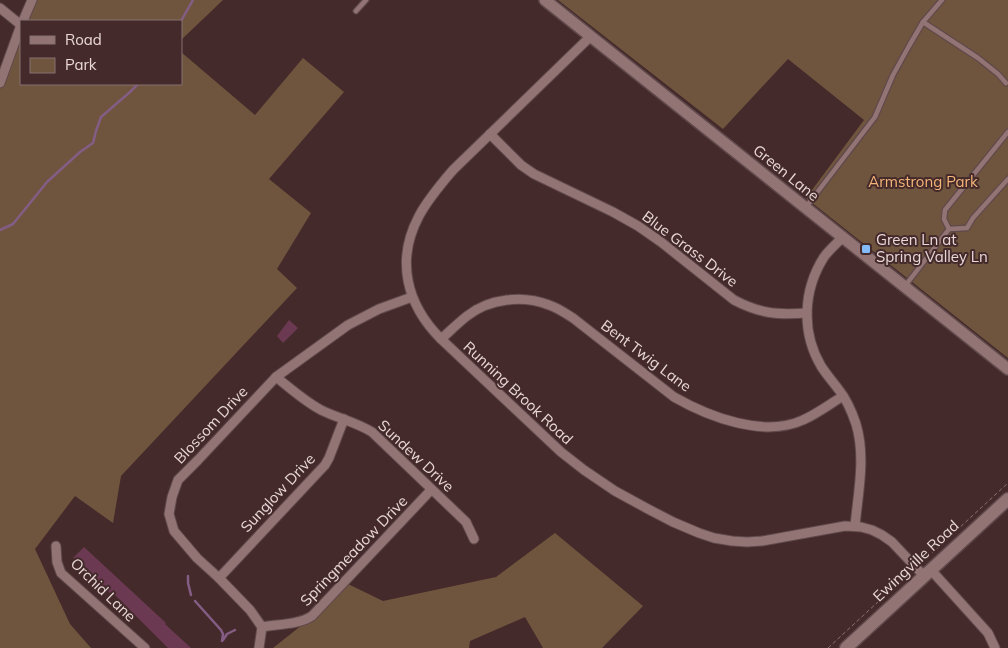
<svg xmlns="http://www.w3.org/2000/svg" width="1008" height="648" viewBox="0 0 1008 648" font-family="Mulish,sans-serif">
<rect width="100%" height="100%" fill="#442a2b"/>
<g fill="#6f553e">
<path d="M32,0H223L181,40V21H22Z"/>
<path d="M558,0H1008V358L806,198L864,120L788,59L723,129Z"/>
<path d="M21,23V84H181V52L255,115L303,58L344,92L269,179L311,213L277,269L297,288L121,476L113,523L75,496L35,549L70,624L91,648H0V79Z"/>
<path d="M555,533L643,606L602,648H543L525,617L470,641L469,648H273L307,621L348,584L383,601L496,577Z"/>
</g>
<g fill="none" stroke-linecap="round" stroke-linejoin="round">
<g stroke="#845d85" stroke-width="2.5">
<path d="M181,21L193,0"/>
<path d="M0,230L13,224L47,182L80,152L93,143L96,131L101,117L130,92L138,84"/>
<path d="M188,576V583L191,595"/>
<path d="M195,601L221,630L223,634L222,641"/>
<path d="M223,640L227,634L235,630"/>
</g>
</g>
<g fill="#6b3a52">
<path d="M289,320L298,328L283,343L277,336Z"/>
<path d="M84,547L166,623L165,624L191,648H168L112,592L111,594L73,558Z"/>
</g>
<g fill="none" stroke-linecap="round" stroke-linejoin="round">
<g stroke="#60494b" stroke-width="7">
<g id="service">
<path d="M356,11L366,0"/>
<path d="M923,22L978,58L998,74L1006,83"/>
<path d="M806,207L875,117L893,75L909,46L923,22L942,0"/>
<path d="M949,229L944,219L945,210L1008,132"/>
<path d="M949,229L967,228L973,218L1008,179"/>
<path d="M905,286L949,229"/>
</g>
</g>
<g stroke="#60494b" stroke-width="11">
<g id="minor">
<path d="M0,8L21,25"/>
<path d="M23,21L32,0"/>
<path d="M591,36L453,170C441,184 428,199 419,216C395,261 407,305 441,339L561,452L584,470L615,491L648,509L673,522L699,533L714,538L732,541L747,542L762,541L845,526L861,527L872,530L882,535L892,542L924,576"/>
<path d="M0,83L21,25"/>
<path d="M490,134L521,165L534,174L613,212L638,226L661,242L734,300C761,314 777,315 807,313"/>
<path d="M842,238C836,244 829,250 824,257C803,290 801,332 821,366C826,374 833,382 839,390C847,400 852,412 856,424C866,457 858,493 855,526"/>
<path d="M441,339C449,332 458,323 467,316C490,298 523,295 549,305C558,308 565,313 573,318L674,397C709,417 764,438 803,420C817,414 830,404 843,396"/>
<path d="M276,377C290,388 304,401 321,410C337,418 356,422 372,432L466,522L474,539"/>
<path d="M56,546L57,562L61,573L145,648"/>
<path d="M931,570L988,633L995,648"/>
<path d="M219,578L325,465L329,458L344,419"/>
<path d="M262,627C279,624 298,625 312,616L431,490"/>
<path d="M259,648L262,627L250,610L219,578L197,558L174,531L169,514L172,497L178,480L198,460L276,377L348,325L379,309L412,297"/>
</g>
</g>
<g stroke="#60494b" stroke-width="14">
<path id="tertiary" d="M545,0L1008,369"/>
</g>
<g stroke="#60494b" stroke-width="15">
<path id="secondary" d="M846,648L1008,499"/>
</g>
<g stroke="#887172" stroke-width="1" stroke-dasharray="4 2.5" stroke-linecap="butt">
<path d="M932,553L1008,483"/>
<path d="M828,648L905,577"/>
</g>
<use href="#service" stroke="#937475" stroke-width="4.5"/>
<use href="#minor" stroke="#937475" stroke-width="9"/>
<use href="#tertiary" stroke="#937475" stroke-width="11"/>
<use href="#secondary" stroke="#937475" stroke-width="12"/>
</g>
<rect fill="#84bcfb" stroke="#442a2b" stroke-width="2" x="861" y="244" width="10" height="10" rx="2.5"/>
<g text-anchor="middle" stroke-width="4" stroke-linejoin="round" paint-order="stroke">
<g font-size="15" fill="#ead8d9" stroke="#442a2b">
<text transform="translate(786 173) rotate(39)" y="5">Green Lane</text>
<text transform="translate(690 249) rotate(37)" y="5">Blue Grass Drive</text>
<text transform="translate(646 356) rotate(37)" y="5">Bent Twig Lane</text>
<text transform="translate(518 393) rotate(43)" y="5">Running Brook Road</text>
<text transform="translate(211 425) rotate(-47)" y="5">Blossom Drive</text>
<text transform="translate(416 456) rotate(43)" y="5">Sundew Drive</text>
<text transform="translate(278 493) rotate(-47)" y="5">Sunglow Drive</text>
<text transform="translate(354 551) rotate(-46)" y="5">Springmeadow Drive</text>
<text transform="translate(916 561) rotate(-43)" y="5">Ewingville Road</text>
<text transform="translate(103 590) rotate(44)" y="5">Orchid Lane</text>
</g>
<g font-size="15" fill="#f4b578" stroke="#442a2b">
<text x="923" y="187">Armstrong Park</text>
</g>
<g font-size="15" fill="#ead8d9" stroke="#442a2b" text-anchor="start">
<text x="876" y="245">Green Ln at<tspan x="876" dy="17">Spring Valley Ln</tspan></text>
</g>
</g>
<rect x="20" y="20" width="162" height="65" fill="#442a2b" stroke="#867071"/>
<rect x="30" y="36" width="25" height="8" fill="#937475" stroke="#867071"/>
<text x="65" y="45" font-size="15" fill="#ead8d9">Road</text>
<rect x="30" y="58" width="25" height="15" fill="#6f553e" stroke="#867071"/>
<text x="65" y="70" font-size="15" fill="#ead8d9">Park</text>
</svg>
